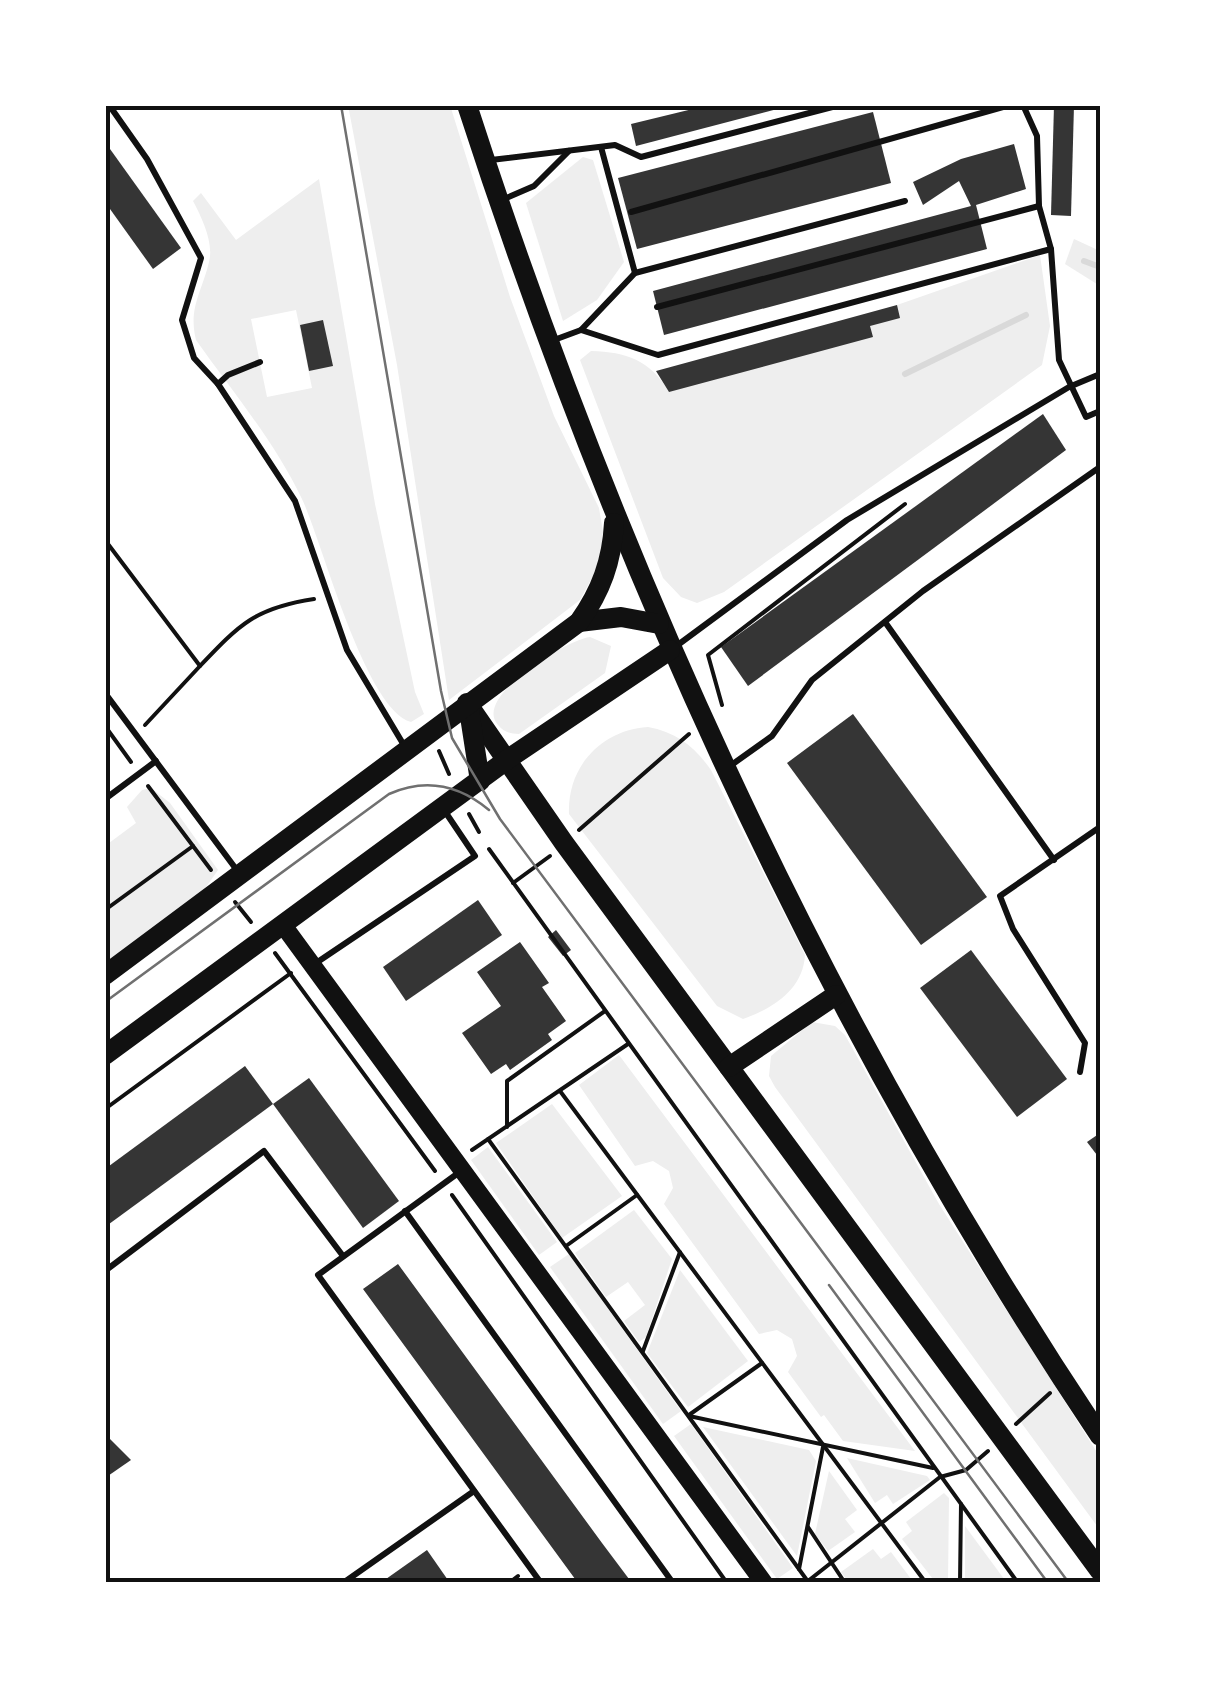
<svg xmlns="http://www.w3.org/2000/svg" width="1205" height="1688" viewBox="0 0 1205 1688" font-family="'PT Sans Narrow',sans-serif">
<rect width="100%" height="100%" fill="#fff"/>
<g fill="#eee" fill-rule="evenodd">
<path d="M348,105H450L510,297L554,416L599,508L603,532L600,563L580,600L449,700L397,365Z"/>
<path d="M583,157L593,160L624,262L597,300L563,321L526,203Z"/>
<path d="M319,179L375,504L415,692L424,714L411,722C365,709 323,544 302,499C275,442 232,391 196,340C188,308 202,292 209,262C214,243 202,218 193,201L201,193L236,240ZM296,310L312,388L267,397L251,319Z"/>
<path d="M1074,239L1100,251V286L1065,264Z"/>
<path d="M1040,255L1050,326L1042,365L724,592L697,603L681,597L663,578L580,360L591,351C627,352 649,360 669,391L870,326L897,305Z"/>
<path d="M590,637L611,646L605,673L519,734C510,734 504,732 498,725C472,697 566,640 590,637Z"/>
<path d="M648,727C676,732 695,747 711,770L805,955C803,989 774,1008 743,1019L717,1006L569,814C567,767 601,730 648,727Z"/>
<path d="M151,788L170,803L218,870L204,890L105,963V846L136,823L127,807L142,790Z"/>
<path d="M812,1022L835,1026L845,1035L939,1204L1100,1457V1530L775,1087L769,1076L771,1056Z"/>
<path d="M619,1055L915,1451L843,1441L824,1415L821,1417L788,1372L797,1356L792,1339L777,1330L759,1334L664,1204L673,1188L669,1171L653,1161L635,1166L579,1085Z"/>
<path d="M552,1104L622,1196L562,1238L496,1143Z"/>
<path d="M488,1147L557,1242L539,1255L471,1160Z"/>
<path d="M634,1210L672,1259L646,1337L639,1342L624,1321L645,1305L628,1282L606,1297L575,1253Z"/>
<path d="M569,1254L681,1411L663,1424L550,1267Z"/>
<path d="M680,1270L748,1361L688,1407L647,1353Z"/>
<path d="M691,1424L793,1568L777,1579L674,1436Z"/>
<path d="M703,1427L809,1450L816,1461L797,1556Z"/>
<path d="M847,1458L927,1476L930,1480L893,1504L887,1495L875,1503Z"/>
<path d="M829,1471L857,1510L845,1519L855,1532L828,1551L815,1534Z"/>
<path d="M944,1493L949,1498L948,1583H936L902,1539L912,1531L906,1522Z"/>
<path d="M965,1526L1007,1583H965Z"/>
<path d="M873,1549L881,1559L891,1552L914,1583H849L841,1572Z"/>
</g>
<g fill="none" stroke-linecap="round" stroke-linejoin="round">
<g stroke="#d9d9d9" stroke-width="6">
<path d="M1084,261L1100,267"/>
<path d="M905,374L1026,315"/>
</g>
</g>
<g fill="#353535">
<path d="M709,105L789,106L636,146L631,124Z"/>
<path d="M1054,105H1074L1071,216L1051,215Z"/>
<path d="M873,112L891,183L637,249L618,178Z"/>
<path d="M105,142L181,248L153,269L105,202Z"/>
<path d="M1014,144L1026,189L976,205L987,249L664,335L653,291L971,206L959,181L923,205L913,182L961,159Z"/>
<path d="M897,305L900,318L870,326L873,337L669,392L656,371Z"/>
<path d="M323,320L333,366L309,371L300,325Z"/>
<path d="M1043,414L1066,450L748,686L721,647Z"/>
<path d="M853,714L987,897L921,945L787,763Z"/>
<path d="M478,900L502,935L406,1001L383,967Z"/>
<path d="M556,930L571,950L563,956L548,937Z"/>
<path d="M520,942L549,983L542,987L566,1021L548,1034L552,1040L510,1070L506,1064L491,1074L462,1033L501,1006L477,972Z"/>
<path d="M971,950L1067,1079L1017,1117L920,988Z"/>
<path d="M245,1066L273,1104L105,1227V1169Z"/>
<path d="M309,1078L399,1201L363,1228L273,1104Z"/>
<path d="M1100,1133V1159L1087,1142Z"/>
<path d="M398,1264L602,1543L632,1583H578L363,1289Z"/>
<path d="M105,1434L131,1460L105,1478Z"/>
<path d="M427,1550L450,1583H381L386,1579Z"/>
</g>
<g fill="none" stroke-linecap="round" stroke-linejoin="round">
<g stroke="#111" stroke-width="4">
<path d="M105,540L200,666C240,624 255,608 314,599"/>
<path d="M722,705L708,655L905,504"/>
<path d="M145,725L200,666"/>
<path d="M105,726L131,762"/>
<path d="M439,751L449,774"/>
<path d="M148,786L211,870"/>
<path d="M469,814L479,832"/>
<path d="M579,830L689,734"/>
<path d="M489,849L1018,1583"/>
<path d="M513,883L550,856"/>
<path d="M235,902L251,922"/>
<path d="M105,910L193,846"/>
<path d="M275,953L435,1171"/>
<path d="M560,1091L926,1583"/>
<path d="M105,1109L291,973"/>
<path d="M507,1127V1081L605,1011"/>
<path d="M488,1139L809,1583"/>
<path d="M472,1150L628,1044"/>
<path d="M452,1195L727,1583"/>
<path d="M566,1246L637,1195"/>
<path d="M643,1351L680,1252"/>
<path d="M689,1415L762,1363"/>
<path d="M689,1416L933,1468"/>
<path d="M1016,1424L1050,1393"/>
<path d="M808,1527L845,1583"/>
<path d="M799,1569L823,1447"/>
<path d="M808,1581L940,1477L966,1470L988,1451"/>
<path d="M509,1583L518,1576"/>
<path d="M960,1583L961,1504"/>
</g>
<g stroke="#111" stroke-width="6">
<path d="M109,105L147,159L201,258L182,320L194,358L218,384L295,501L347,650L405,747"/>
<path d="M1023,105L1037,136L1039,206L1051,249L1059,360L1086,417L1100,411"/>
<path d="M601,147L635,273"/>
<path d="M491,160L615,145L641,157L840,105"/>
<path d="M504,199L534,186L569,151"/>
<path d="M905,201L635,273L581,330L658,355L1051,249"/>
<path d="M631,212L1010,105"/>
<path d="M657,307L1039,206"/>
<path d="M554,340L581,330"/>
<path d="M218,384L228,375L260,362"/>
<path d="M885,622L1054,860"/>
<path d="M675,647L847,520L1069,387L1100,374"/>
<path d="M105,693L239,873"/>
<path d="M730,766L772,736L812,680L923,591L1100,467"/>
<path d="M105,799L156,761"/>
<path d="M316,963L475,856L444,810"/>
<path d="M1080,1072L1085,1043L1013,929L1000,896L1100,827"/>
<path d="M461,1171L318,1275L541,1583"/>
<path d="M405,1211L673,1583"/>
<path d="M105,1271L264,1151L343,1256"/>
<path d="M343,1583L474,1491"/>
</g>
<path stroke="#111" stroke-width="18" d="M283,925L764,1583"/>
<g stroke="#111" stroke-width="20">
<path d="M467,105C619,574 825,1025 1100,1436"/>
<path d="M579,622L621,617L659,624"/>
<path d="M467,703L564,843L1100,1571"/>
<path d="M469,710L480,781"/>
<path d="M105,975L579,622C601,591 612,561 614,523"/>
<path d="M105,1055L508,759L670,650"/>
<path d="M729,1067L836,995"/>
</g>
<g stroke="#707070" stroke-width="2.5">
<path d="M341,105L441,691L452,738L500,819L1069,1583"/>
<path d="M105,1002L389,794C425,778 459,785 489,810"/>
<path d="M829,1285L1048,1583"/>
</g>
</g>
<rect width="1205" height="1688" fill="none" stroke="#ffffff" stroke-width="215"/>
<rect x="108" y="108" width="990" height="1472" fill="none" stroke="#111" stroke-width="4"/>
</svg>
